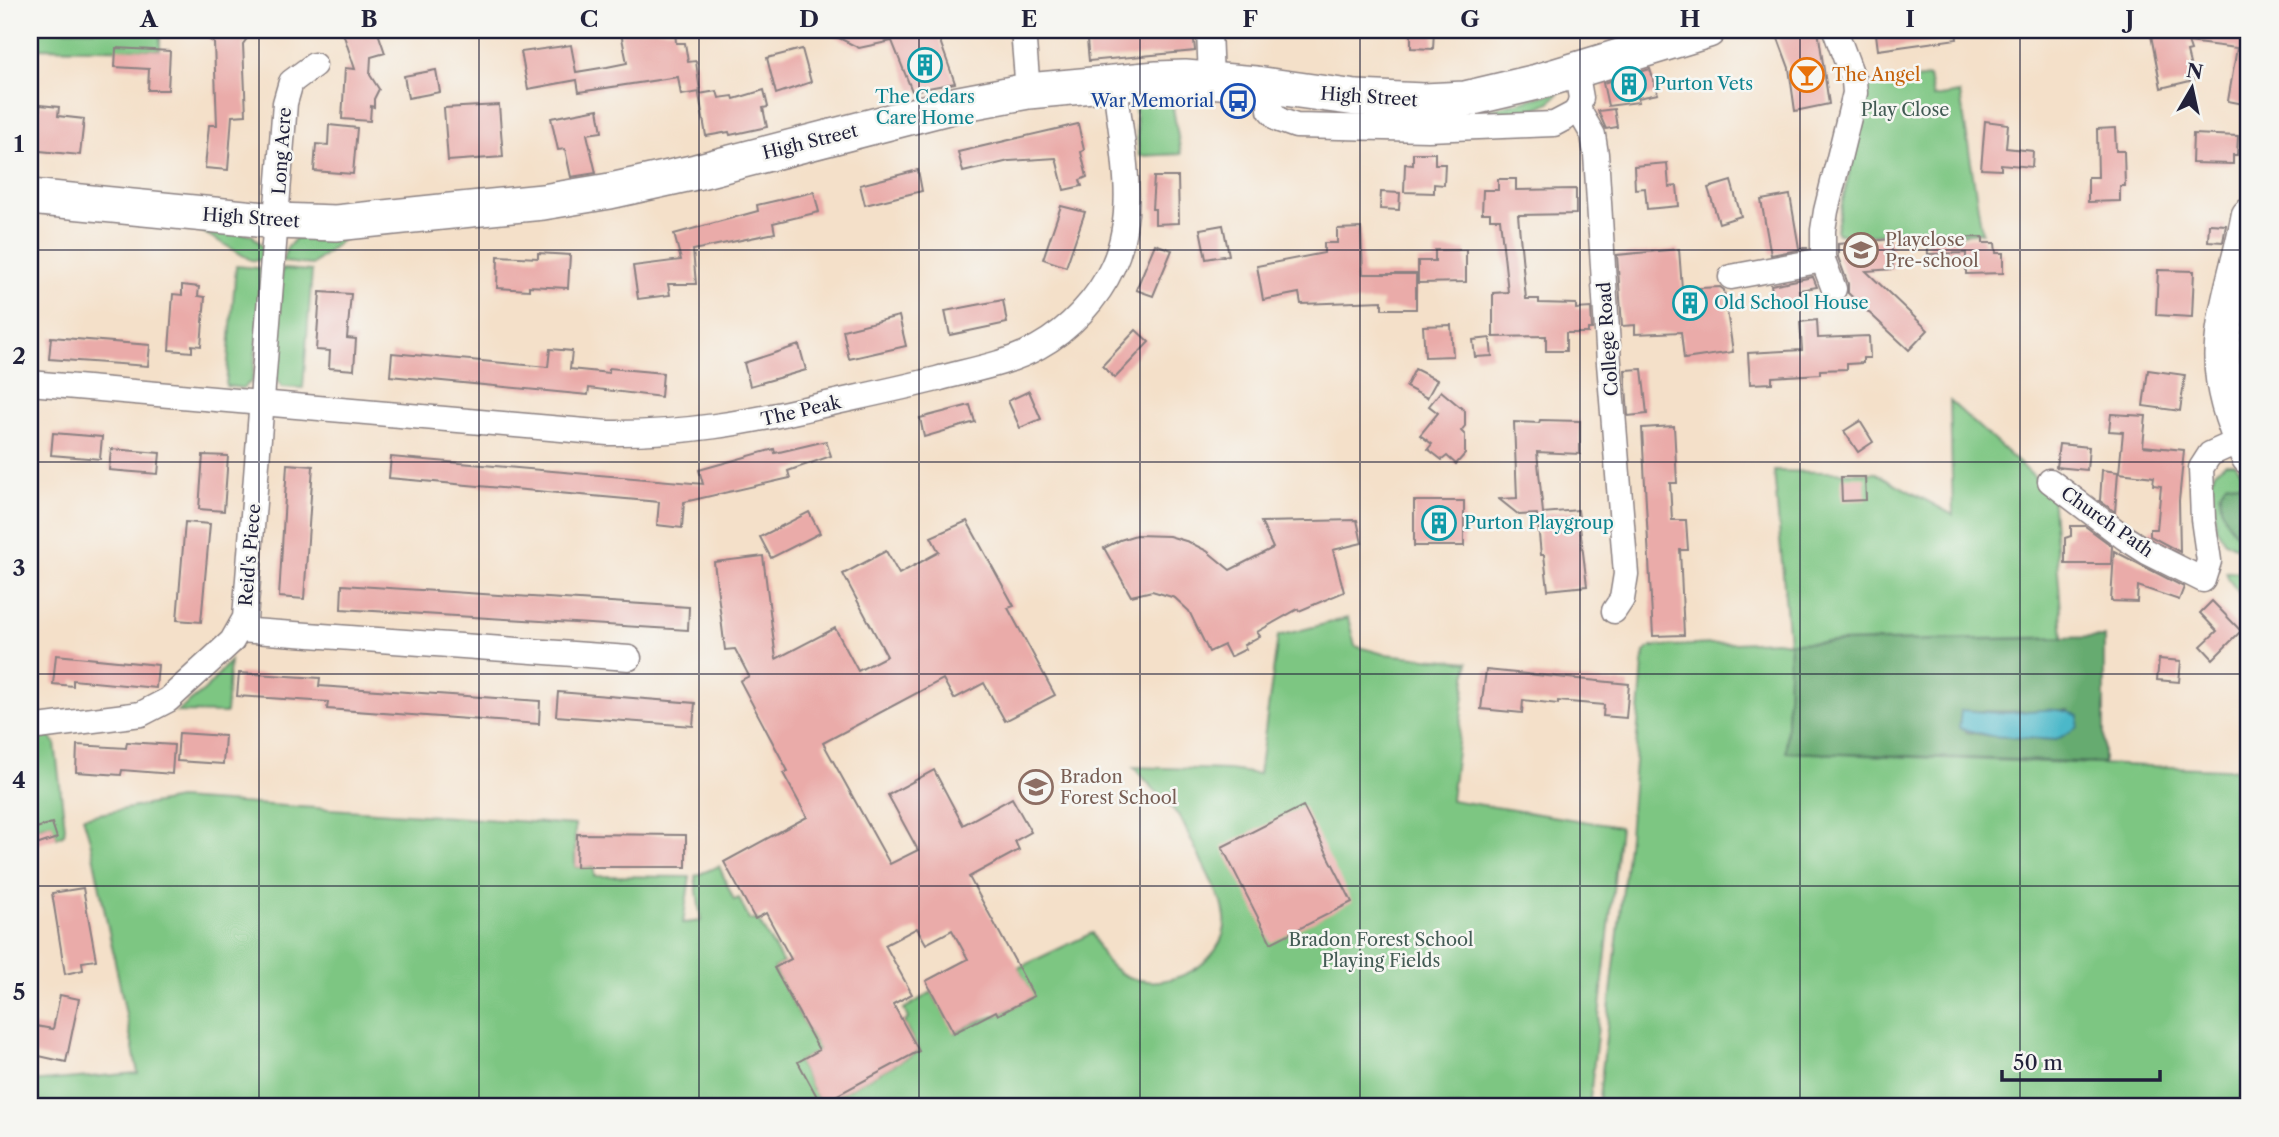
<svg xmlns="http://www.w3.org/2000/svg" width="2279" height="1137" viewBox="0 0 2279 1137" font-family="'Libre Caslon Text',serif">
<rect width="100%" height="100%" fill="#f6f6f2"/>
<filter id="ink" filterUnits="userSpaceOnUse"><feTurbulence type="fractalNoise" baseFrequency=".0143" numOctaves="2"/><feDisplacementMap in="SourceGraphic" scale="14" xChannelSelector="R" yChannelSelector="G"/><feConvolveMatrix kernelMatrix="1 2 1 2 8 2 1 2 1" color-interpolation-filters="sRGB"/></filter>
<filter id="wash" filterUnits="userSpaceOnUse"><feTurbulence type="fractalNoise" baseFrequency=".00686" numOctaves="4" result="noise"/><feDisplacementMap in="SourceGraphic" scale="28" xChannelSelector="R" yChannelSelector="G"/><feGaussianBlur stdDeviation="1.57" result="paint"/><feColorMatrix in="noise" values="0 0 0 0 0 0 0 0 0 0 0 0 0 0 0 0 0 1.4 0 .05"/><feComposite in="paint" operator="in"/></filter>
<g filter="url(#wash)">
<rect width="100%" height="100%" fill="#f4e0c9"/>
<g fill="#7dc682" stroke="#50745e" stroke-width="2">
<path d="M30,30H160V50L30,48Z"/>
<path d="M1929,77L1933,97L1960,93L1982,232L1939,236L1938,228L1860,236L1838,234L1836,230L1863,114L1866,86Z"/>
<path d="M1555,93L1558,94C1545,112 1494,119 1475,113Z"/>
<path d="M1148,95L1171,96L1181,154L1139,156L1135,104Z"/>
<path d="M196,228L252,235L263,247L267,261L251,260Z"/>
<path d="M349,234L312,265L282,262L287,248L296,238Z"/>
<path d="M236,266L266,269L252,381L243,388L226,386Z"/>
<path d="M282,269L312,271L303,388L282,387L275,376Z"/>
<path d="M1950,401L2052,493L2063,637L1790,643L1786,752L2249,770V1107H1598L1629,836L1644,652L1651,647L1776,641L1789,643L1774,471L1876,473L1953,515Z"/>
<path d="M2226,463H2235L2249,481V494L2239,484L2219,493C2223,512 2230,536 2249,543V554L2225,541L2216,528L2211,481L2215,471Z"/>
<path d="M2249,571V606L2229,580L2226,572Z"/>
<path d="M1348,618L1355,646L1384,654L1468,662L1451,800L1620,827L1589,1107H30V1082L138,1073L90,840L83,817L178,799L575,825V867L594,868V876L690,877L683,923L701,921L695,876L719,866L734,900L739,898L749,920H758L783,963L774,968L819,1050L798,1062L821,1104L919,1051L904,1023L908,1019L904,1009L932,992L955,1033L974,1023L998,1015L1033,996L1018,968L1092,933C1097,942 1100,954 1107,962C1139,999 1209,979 1223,935C1227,924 1225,914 1222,903L1180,817L1133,767L1228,770L1259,774L1278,636Z"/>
<path d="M230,661L226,713L177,712L205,690Z"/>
<path d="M50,736L55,743L65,827L64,834L57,838L51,823L30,830V739Z"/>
</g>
<g fill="#66ab70" stroke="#446656" stroke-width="2" fill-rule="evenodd">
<path d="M2227,482L2239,484L2249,494V543C2231,537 2209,497 2227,482Z"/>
<path d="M2104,637V763L1786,752L1790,643ZM1962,710C1997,713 2032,710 2068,710L2056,740L1991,736L1966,732Z"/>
</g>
<path fill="#4cb8c9" stroke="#376d82" stroke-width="2" d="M1961,710C1975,711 1988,713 2001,713C2027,713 2054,704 2079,716L2078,727L2056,740L1991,736L1959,728Z"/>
<g id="blocks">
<g fill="#eaaba9">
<path d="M197,30H253L243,44L246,115L232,116L228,170L205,168L209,125H217L214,43Z"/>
<path d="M342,30H377L385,53L371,57L370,75L379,89L374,99V107L371,106L370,121L342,119L345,68L355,69Z"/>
<path d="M643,30H675L676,43H685L688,62L696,61L700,92L681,95L678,77L579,92L577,80L528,89L521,52L571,45L576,72L607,67L627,63L621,33Z"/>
<path d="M823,30H936L955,83L912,91L892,41L859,48Z"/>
<path d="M1086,30H1193L1195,51L1089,61Z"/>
<path d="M1411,30H1434L1433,49L1411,48Z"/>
<path d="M1775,30H1818L1829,104L1795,111L1789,68Z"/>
<path d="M1902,30H1956L1957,39L1878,50L1876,34Z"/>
<path d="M2150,30H2249V105L2228,101L2237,48L2188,42L2191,51L2187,52L2194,80L2161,88Z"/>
<path d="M116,48L170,51L168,90H148L149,69L115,67Z"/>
<path d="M802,49L811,82L776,94L767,58Z"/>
<path d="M1650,69L1658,94L1638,98L1639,102L1608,106L1603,83Z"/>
<path d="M436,70L440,92L408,98L404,76Z"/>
<path d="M764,90L768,107L763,108L767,127L730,135L729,132L706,136L699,94L717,91L719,98L733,96L734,99Z"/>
<path d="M40,105L59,107L58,116L84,119L80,155L30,150V132L34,133L36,116H39Z"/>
<path d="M499,105L503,157L448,161L444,108Z"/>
<path d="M598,109L602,132L587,134L596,173L571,177L565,149L558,150L551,118Z"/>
<path d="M1614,109L1617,127L1606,129L1598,111Z"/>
<path d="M1985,121L2008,124L2006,148L2033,151L2032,167L2001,164V170L1981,169Z"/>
<path d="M1078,124L1084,150L1081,152L1087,177L1080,180L1082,186L1064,190L1056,158L1009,161L963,172L958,152Z"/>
<path d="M329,125L357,128L353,174L314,171L316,144L328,145Z"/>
<path d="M2115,128L2116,151H2124L2125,186H2120V201L2088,202V177H2098L2097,129Z"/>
<path d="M2193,134L2238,136L2237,155H2233V164L2192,163Z"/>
<path d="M1413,153H1435V164H1445L1444,185L1434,184V193L1404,192L1405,164L1413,165Z"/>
<path d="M1667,163L1669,187L1677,186L1679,206L1647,209L1645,188L1635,189L1634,166Z"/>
<path d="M918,170L922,191L865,205L860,185Z"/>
<path d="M1154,177H1178L1179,223L1155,224V209H1152Z"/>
<path d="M1498,179H1516V190L1576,189V214L1518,215L1526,299H1539V303L1576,304V309L1591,308L1592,329H1588V333H1566V351H1546V336L1493,337V293L1508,292L1500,219H1490V213H1482L1483,190H1498Z"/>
<path d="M1731,181L1741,216L1719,223L1708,188Z"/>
<path d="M814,192L819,212L773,223L775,233L693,250L696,284H668L670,295L638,299L633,266L681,260L674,234L758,211L757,205Z"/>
<path d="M1381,192L1400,193L1399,210L1380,209Z"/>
<path d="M1790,195L1799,248H1808L1771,255L1761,200Z"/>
<path d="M1061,206L1085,212L1066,267L1043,259Z"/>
<path d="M2209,224L2226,225L2223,242L2208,241Z"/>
<path d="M1223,225L1229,255L1206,259L1200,229Z"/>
<path d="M1361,228L1363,274H1416V309H1382V301L1301,304L1299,293L1263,300L1257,266L1324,253V243H1337V229Z"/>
<path d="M1983,237V243H1995L1996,253H2003V273L1966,274V253L1928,254L1927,238Z"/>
<path d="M1891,239L1893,269L1866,271L1928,330L1909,350L1848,293V284L1838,257V244Z"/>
<path d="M1155,244L1172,250L1153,296L1136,290Z"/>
<path d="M1679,249L1682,289L1720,287L1724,290L1733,352L1684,359L1681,332L1635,334V325L1622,326L1617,255Z"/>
<path d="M1435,250H1466V282L1418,283V261H1435Z"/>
<path d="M538,253L570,255L568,288L529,286V290L497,288L498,256L538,258Z"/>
<path d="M2158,270L2194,271L2192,317L2156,315Z"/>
<path d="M1813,277L1817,287L1799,290L1801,303L1775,307L1771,285Z"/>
<path d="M182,285L199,287L198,296L205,297L201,346L192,345V352L169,350L173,294L182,295Z"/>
<path d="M320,292L351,294L347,338L356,339L354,370L329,368L330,351L316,350Z"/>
<path d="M1003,300L1007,323L950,335L945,311Z"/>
<path d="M899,316L906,346L849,359L843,330Z"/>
<path d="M1817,320L1818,338L1869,336L1870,358H1863V363L1847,364V369L1820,370V374L1772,377V383L1750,384L1748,353L1802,350L1800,322Z"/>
<path d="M1451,325L1453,356L1425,357L1423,326Z"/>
<path d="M1136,330L1149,342L1115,378L1102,366Z"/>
<path d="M51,337L150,345L148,366L49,359Z"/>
<path d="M1490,338L1492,356L1475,357L1473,340Z"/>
<path d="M799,345L806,370L750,386L744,363Z"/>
<path d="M550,349L572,351L570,369L609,373V368L663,373L661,397L589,388L588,395L390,376L392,353L548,367Z"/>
<path d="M1415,369L1437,380L1427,398L1406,387Z"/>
<path d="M1642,369L1647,414L1628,416L1625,370Z"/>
<path d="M2148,370L2185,375L2180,411L2143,406Z"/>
<path d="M1029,391L1041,419L1020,428L1008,401Z"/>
<path d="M1441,391L1465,411V426L1461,431L1465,435V454L1456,464L1447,456L1442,460L1428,449L1432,444L1420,435L1438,413L1429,406Z"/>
<path d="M970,405L975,422L924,437L920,418Z"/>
<path d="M2111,414L2146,416L2143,446L2184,450L2179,501L2180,552L2150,536V529H2157L2161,486L2153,485L2154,477L2119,473L2123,432L2109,431Z"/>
<path d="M1540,420L1580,421V454L1537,452L1543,513L1578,510L1587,586L1548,590L1544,555H1541L1537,514L1519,515L1499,499L1517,498L1514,422L1539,423Z"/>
<path d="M1860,421L1873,442L1858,452L1844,431Z"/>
<path d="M1674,426L1677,483H1670L1672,520H1686L1688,550H1680L1684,635L1653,636L1642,428Z"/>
<path d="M53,433L102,437L100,459L51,455Z"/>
<path d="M826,441L831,456L788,471L790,478L684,502L682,528L657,525L659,502L389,478L391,457L703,484L699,470L774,449L775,453Z"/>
<path d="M2059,444L2089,447L2087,470L2056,467Z"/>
<path d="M111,449L160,453L158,474L109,470Z"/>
<path d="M203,455L228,456L224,511L199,509Z"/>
<path d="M287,464L313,466L304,599L279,597Z"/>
<path d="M2102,470L2118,472L2115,512L2100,501Z"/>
<path d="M1841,477H1865L1866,500L1842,501Z"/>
<rect x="1414" y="501" width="50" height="45"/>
<path d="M809,512L820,533L771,558L760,537Z"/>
<path d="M1357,520L1362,543L1333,550L1344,592L1299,611L1298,609L1257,632L1260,636L1244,645L1246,649L1230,657L1224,645L1209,652L1189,611L1175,598L1152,591L1131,596L1104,548L1120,540L1136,535L1169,536L1189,542L1207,551L1230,570L1273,548L1261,522Z"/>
<path d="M967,521L1014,606L1008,608L1055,695L1005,721L984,683L954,699L943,679L823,743L890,864L918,850L888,795L934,770L963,825L1012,798L1031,832L1015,841L1019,850L969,877L1034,996L998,1015L996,1011L954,1033L926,981L968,959L952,930L926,944L917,928L885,945L912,994L893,1004L919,1051L821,1104L798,1062L819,1050L774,968L791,959L766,913L755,919L724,862L807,817L783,773L788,771L740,681L749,676L735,649L725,650L714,562L763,556L776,659L835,628L858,671L887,656L843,574L886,551L899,574L939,552L931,537Z"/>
<path d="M185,522L210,524L201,622L177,620Z"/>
<path d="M2071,526H2085L2112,546L2111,564H2065V538L2071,536Z"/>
<path d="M2114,551L2184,587L2179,600L2138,586L2137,602L2111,601Z"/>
<path d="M342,585L689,607L688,630L341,609Z"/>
<path d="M2212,601L2241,631L2213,659L2201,646L2217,631L2200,613Z"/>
<path d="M56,655L158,665L156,688L73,680V686L53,684Z"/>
<path d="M2159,659L2181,661L2179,682L2157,680Z"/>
<path d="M1486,670L1629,684L1626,718L1603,716L1604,705L1558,701V704L1523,700L1522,713L1481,709Z"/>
<path d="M239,673L320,678L319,686L540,701L539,724L327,709L328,702L237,696Z"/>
<path d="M558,692L695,703L693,726L556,716Z"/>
<path d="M179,733L225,736L223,764L177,761Z"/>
<path d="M127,742L174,745L172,774L122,770L121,775L76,772L77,745L126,748Z"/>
<path d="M1303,806L1352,902L1271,943L1222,847Z"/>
<path d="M52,823L57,838L30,847V830Z"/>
<path d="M577,834L686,835V867H576Z"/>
<path d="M83,888L96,960L82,962L83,970L65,974L52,893Z"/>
<path d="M60,995L79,999L66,1062L30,1054V1025L53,1029Z"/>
</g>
</g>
</g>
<g filter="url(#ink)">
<use href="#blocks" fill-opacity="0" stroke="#8b8182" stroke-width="2"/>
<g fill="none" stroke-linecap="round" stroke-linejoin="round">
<g stroke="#8b8182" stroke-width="27">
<g id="street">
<path d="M1023,30L1028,91"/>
<path d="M1209,30L1211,79"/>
<path d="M1576,70L1581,98L1578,109L1593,135L1596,154L1609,363L1626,574L1622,599L1614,611"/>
<path d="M1270,86V110L1279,120L1296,126L1428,129L1554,124L1573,114L1578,109"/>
<path d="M1823,260V230L1826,211L1855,93L1854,81L1835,30"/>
<path d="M1731,277L1823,260L1834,289"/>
<path d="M30,383L608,433C681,434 747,423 818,406C858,397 897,389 937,379C970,370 1008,364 1038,347C1069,330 1098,299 1113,266C1139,208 1121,144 1115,83"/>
<path d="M2050,481L2125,538L2147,552L2203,580L2209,561L2203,519L2201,468L2210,454L2241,440"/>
<path d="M239,630L629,658"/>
<path d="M30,728L141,714L168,700L232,641L245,618L285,103L291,82L314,65"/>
</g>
</g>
<g stroke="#8b8182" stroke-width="38">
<g id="secondary">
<path d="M30,197L277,221L336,223L451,211L543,202L610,191L696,172L959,104L1028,91L1157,79L1185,78L1256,84L1356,98L1424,101L1465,99L1537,82L1708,30"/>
<path d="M2249,216C2241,261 2224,307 2222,353C2221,388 2234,426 2249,457"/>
</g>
</g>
<use href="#street" stroke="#fff" stroke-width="24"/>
<use href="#secondary" stroke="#fff" stroke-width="35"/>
</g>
</g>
<path fill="none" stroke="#22223b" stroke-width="2" stroke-opacity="0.55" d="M259,30V1107M479,30V1107M699,30V1107M919,30V1107M1140,30V1107M1360,30V1107M1580,30V1107M1800,30V1107M2020,30V1107M30,250H2249M30,462H2249M30,674H2249M30,886H2249"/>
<defs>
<g id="building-ring" transform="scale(1.75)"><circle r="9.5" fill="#f6f6f2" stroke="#0f9aa8" stroke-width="1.5"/><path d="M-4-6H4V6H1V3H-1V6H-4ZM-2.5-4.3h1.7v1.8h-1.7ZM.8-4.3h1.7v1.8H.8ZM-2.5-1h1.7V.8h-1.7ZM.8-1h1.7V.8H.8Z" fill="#0f9aa8"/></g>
<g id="bar-ring" transform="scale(1.75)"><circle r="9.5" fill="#f6f6f2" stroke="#e8710a" stroke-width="1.5"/><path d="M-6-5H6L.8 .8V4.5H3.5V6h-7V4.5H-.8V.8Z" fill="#e8710a"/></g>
<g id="bus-ring" transform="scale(1.75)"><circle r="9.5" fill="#f6f6f2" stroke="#1a4fb4" stroke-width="1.5"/><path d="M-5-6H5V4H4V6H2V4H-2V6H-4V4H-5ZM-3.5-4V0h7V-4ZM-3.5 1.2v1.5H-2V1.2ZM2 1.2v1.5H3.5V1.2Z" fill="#1a4fb4"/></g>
<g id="school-ring" transform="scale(1.75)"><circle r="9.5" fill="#f6f6f2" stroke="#8d6e63" stroke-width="1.5"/><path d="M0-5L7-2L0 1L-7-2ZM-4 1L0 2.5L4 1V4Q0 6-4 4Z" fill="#8d6e63"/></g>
</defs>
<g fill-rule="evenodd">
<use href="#building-ring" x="925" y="65"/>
<use href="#bar-ring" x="1807" y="75"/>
<use href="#building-ring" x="1629" y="84"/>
<use href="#bus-ring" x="1238" y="101"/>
<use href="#school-ring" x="1861" y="250"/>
<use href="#building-ring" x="1690" y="303"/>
<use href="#building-ring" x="1439" y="523"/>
<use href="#school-ring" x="1036" y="787"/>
</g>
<g text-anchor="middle" stroke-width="5" stroke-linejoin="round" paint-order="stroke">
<g font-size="18" fill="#c56008" stroke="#f6f6f2" text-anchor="start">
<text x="1832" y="81">The Angel</text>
</g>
<g font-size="18" fill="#0d838f" stroke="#f6f6f2" text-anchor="start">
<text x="1654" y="90">Purton Vets</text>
<text x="925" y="103" text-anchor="middle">The Cedars<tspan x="925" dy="21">Care Home</tspan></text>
<text x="1714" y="309">Old School House</text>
<text x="1464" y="529">Purton Playgroup</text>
</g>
<g font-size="18" fill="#22223b" stroke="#f6f6f2">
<text transform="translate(1369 97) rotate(4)" y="6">High Street</text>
<text transform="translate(810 142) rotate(-14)" y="6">High Street</text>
<text transform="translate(282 151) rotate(-86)" y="6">Long Acre</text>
<text transform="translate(251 218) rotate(4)" y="6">High Street</text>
<text transform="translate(1608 339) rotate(-94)" y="6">College Road</text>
<text transform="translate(801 411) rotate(-13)" y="6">The Peak</text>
<text transform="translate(2107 522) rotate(35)" y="6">Church Path</text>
<text transform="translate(250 555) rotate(-85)" y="6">Reid's Piece</text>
</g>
<g font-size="18" fill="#164399" stroke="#f6f6f2" text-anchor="end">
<text x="1214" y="107">War Memorial</text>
</g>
<g font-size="18" fill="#425b54" stroke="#f6f6f2">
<text x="1905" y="116">Play Close</text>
<text x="1381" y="946">Bradon Forest School<tspan x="1381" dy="21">Playing Fields</tspan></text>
</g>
<g font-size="18" fill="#785e54" stroke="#f6f6f2" text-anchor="start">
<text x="1885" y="246">Playclose<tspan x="1885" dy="21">Pre-school</tspan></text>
<text x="1060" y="783">Bradon<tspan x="1060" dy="21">Forest School</tspan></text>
</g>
</g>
<rect width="2279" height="1137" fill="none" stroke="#f6f6f2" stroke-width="77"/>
<g transform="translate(2192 88) rotate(9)" stroke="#f6f6f2" stroke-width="5" paint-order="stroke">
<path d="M0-5L12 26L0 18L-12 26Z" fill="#22223b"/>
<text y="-10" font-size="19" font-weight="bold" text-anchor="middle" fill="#22223b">N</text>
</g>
<path d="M2002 1070v10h158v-10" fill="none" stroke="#22223b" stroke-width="3.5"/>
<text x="2013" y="1070" font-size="21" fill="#22223b" stroke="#f6f6f2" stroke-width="5" paint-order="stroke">50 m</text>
<rect x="38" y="38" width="2202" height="1060" fill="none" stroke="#22223b" stroke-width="2.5"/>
<g font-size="23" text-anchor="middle" font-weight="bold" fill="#22223b">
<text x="149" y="27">A</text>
<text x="369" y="27">B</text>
<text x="589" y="27">C</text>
<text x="809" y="27">D</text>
<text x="1029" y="27">E</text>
<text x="1250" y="27">F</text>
<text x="1470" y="27">G</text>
<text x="1690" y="27">H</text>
<text x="1910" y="27">I</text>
<text x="2130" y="27">J</text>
<text x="19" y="152">1</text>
<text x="19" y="364">2</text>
<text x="19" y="576">3</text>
<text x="19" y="788">4</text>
<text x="19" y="1000">5</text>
</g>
</svg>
